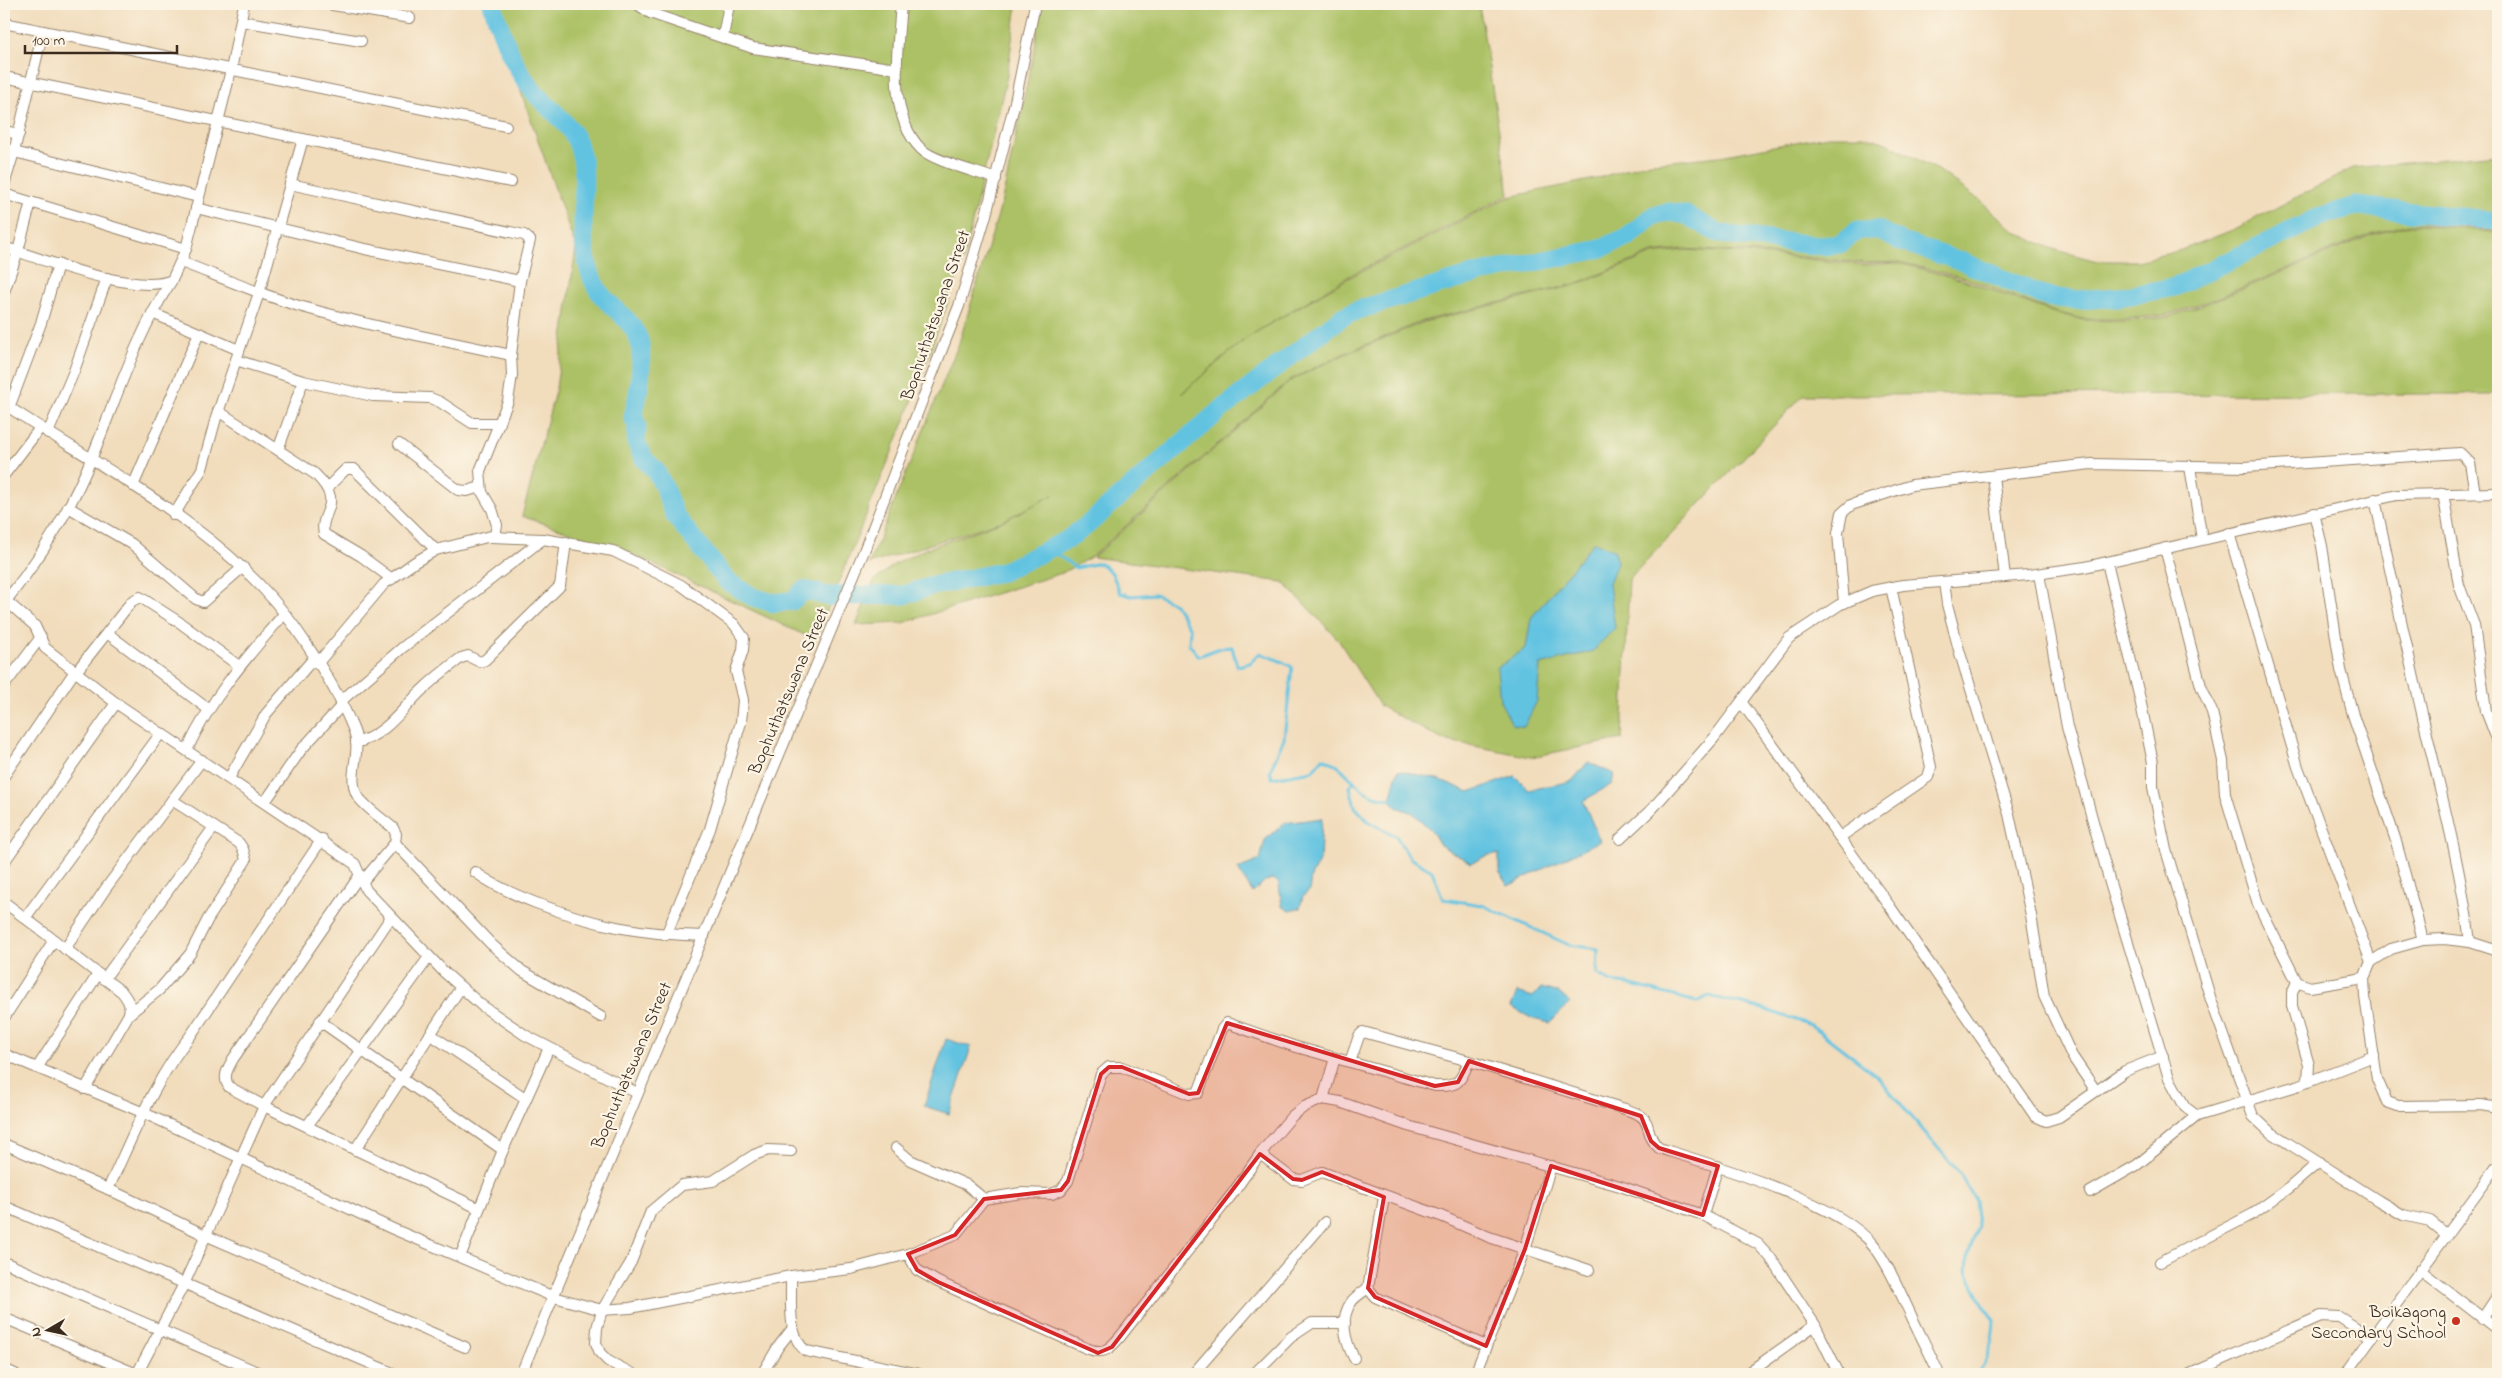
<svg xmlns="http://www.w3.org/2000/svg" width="2502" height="1378" viewBox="0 0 2502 1378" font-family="'Indie Flower',sans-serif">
<rect width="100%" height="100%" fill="#fcf5e5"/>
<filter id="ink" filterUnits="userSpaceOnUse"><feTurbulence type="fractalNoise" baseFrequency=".02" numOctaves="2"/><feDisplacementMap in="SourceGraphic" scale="10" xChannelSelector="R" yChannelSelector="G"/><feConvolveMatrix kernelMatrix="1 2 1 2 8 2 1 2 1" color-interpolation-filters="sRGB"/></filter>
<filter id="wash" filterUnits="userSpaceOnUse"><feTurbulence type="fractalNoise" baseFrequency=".0096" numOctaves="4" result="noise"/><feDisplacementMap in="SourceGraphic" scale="20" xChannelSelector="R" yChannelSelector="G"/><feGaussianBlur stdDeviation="1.12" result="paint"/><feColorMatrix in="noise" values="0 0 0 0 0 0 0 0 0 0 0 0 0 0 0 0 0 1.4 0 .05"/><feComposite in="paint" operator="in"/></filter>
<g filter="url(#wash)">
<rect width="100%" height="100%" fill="#f1dcbb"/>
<g fill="#acc165" stroke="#747642">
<path d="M490,4H1017L1007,76L963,261L907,415L815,640L630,553L522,516L556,388L576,248Z"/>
<path d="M1040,4H1479L1509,195L1351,275L1246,338L1181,394L1246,338L1352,276L1509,197L1595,179L1643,164L1720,156L1828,136H1864L1887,143L1941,172L1982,202L2015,232L2053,249L2097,261H2138L2182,250L2235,229L2353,168L2498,154V232L2445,224H2410L2370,234L2222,296L2168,315L2126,319H2083L2052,311L1965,278L1899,262L1865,263L1760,253L1682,249L1652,253L1575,284L1423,321L1343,354L1290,380L1091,557L1062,573L903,623L856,625L874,581L895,564L923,550L1003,521L1053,495L1002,521L869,564L959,343L1001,205L1035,47Z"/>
<path d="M2410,225L2445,226L2498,233V394L1803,395L1629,579L1622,739L1531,757L1443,740L1380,706L1337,638L1283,582L1093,557L1290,381L1343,355L1424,322L1575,285L1653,254L1683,250L1760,254L1865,265L1899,263L1964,280L2052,312L2083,320L2126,321L2169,317L2223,297L2371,235Z"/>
</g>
<g fill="#62c3e1" stroke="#4e7680">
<path d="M1594,542L1615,551L1617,563L1609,583L1615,628L1593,651L1540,665L1537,701L1524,727L1512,724L1500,701L1497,668L1526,648L1531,618Z"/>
<path d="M1588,762L1614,774L1612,784L1583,801L1600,841L1508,886L1499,871V854L1488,855L1471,863L1440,845L1432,831L1413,813L1396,807L1390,799L1398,770L1441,780L1469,792L1515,776L1529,790L1572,781Z"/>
<path d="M1322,818L1320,859L1311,877L1309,891L1303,896L1300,908L1290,911L1282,906L1279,884L1274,879L1265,881L1253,893L1238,869L1260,860L1265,840L1285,823Z"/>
<path d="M1541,988L1559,993L1570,1003L1550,1023L1533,1019L1511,1007L1517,992L1533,997Z"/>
<path d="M946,1039L971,1047L949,1114L924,1106Z"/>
</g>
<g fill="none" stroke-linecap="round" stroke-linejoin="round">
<g stroke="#62c3e1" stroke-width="3">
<path d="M1049,549L1076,568L1100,563L1112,573L1120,593L1131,596L1155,594L1175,604L1190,629L1189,644L1199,656L1220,648L1232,647L1237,666L1250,663L1260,653C1271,658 1281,660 1292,667L1284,738L1270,771L1272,778L1312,771L1323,758C1353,769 1354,797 1390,799"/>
<path d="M1354,781L1350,787L1355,807L1369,822L1396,836L1410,858L1432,871L1443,899L1482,905L1569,945L1598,949L1597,974L1611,982L1628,984L1697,1002L1709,996L1763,1009L1811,1025L1877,1076L1960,1174L1975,1200L1978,1226L1968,1255L1967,1272L1985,1308L1994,1320C1993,1338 1990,1361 1976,1374"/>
</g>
<path stroke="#62c3e1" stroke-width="19" d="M492,4C502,35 513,67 534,92C545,105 563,118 571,131C593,162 579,207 584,242C586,264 591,286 607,301C618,312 630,320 637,335C646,352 638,399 633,417L637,425L636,442L644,459L655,470L663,485L675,516L727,581L753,597L773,603L792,601L804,590L828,596L904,595L932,586L1002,572L1067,540L1086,526L1218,412L1342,317L1358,310L1475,274L1596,250L1628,237L1654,215L1670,212L1686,215L1716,232L1734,236L1823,246L1840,244L1858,230H1878L1902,242L1963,262L2047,297L2077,300L2120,297L2175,287L2322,216L2355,206L2498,221"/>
</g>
</g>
<g filter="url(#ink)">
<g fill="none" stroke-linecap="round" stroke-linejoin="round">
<g stroke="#96836c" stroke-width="12">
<g id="minor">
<path d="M327,4L410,18"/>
<path d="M637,4L650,13L753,48L897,69"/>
<path d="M901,4C898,48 886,114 921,149C933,161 978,172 996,179"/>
<path d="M241,21L361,41"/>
<path d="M4,23L506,126"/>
<path d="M723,37L729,4"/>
<path d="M4,77L511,182"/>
<path d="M4,131L19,134"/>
<path d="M14,152L198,197"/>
<path d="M290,184L524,235L530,240L520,281L511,355L512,375L508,401L480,471L482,492L492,509L497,525L495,535L436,550L415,562L384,584L317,664"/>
<path d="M4,185L14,152L43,31"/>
<path d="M4,194L186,249"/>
<path d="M196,208L365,249L520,281"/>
<path d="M4,247C42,259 136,296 172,280L186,249L231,70L244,4"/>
<path d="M181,262C220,277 259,294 299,306C369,326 440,340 511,355"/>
<path d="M4,292L18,251L31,202"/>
<path d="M152,313L239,350"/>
<path d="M236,360L303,381L373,396L430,398L440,402L472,423H500"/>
<path d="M4,404C102,469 225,529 294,626C315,656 341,697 354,731C362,752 347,776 357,795C364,807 383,819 393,828L396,834L395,843L362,882"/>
<path d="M9,408L41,323L58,264"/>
<path d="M218,411L315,474C347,505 318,511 324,534L361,556L392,579"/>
<path d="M48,433L74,371L107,278"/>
<path d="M399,444L458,490L467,491L481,487"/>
<path d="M278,450L303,381"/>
<path d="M2190,467L2202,539"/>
<path d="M4,475L40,428"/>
<path d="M1993,476L2005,577"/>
<path d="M133,486L199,333"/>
<path d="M327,488L346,469H354L436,550"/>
<path d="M2443,493L2459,585L2474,625L2486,711L2498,742"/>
<path d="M2375,499C2391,575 2407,650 2425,726C2442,797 2461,869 2470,942"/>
<path d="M68,507L132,544L196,599L203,602L243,567"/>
<path d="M2314,513L2322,546L2341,670L2353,715L2395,838L2423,940"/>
<path d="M174,515L202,469L216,418L259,293L303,139"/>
<path d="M2229,533L2298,767L2371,962"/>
<path d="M491,537L543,539L613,551L681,585L734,624L744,638L743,650L736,671L743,700L741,722L710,829L666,935"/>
<path d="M2165,548L2201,686L2212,712L2223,761L2225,794L2258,904L2297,982L2310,987L2364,978"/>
<path d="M2107,562L2140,699L2153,763V787L2166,850L2211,1000L2253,1116L2269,1131L2379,1201L2403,1215L2430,1221L2446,1234"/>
<path d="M2039,574L2067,727L2110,883L2169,1078L2185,1107L2197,1116L2300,1085L2374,1056"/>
<path d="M1944,582L1947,604L1959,650L2009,814L2031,915L2044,996L2072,1056L2096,1091"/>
<path d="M4,599L35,626L45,648L116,703L355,864L366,890L444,972L481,1005L525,1035L637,1093"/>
<path d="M6,601C41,557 71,509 92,457C117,397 136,335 172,280"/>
<path d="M1844,603L1838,533L1842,513L1851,505L1912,485L2091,464L2245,467L2460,453L2470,463L2475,493"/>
<path d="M107,633L208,709"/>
<path d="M76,672L132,601L140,597L179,622L239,666"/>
<path d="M4,686L41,637"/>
<path d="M341,701L402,648L543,539"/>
<path d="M1742,703L1891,908L2035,1116L2046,1121L2059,1117L2125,1071L2163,1056"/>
<path d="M356,743C385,735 399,713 419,693C432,680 446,669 461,658L468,656L480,662L485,660L560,586L566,542"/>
<path d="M187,750C211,698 247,657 284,614"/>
<path d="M4,776L75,671"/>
<path d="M229,778L266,714L314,658"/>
<path d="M265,802L301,750L343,704"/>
<path d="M1840,837L1928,777L1931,767L1891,587"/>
<path d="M1620,839L1652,809L1714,738L1789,638L1839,605L1872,591L1903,585L2029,575L2085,567L2397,495L2498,493"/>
<path d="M395,843L491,944L522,971L601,1017"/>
<path d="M4,862L116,703"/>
<path d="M475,872C494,886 515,895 536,903C596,926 640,934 704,936"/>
<path d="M360,875L233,1059C228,1068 222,1077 229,1087L264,1106L478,1208"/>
<path d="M4,902L122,992C128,1000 131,1004 129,1014L85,1089"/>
<path d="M25,918L161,733"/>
<path d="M65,949L106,888L202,760"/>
<path d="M2498,951L2470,942L2444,939L2423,940L2391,949L2371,962L2364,978L2365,997L2377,1079L2387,1102L2398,1106L2481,1105L2498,1108"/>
<path d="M104,979L214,827"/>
<path d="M2297,982L2292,993V1006L2309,1065L2308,1081"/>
<path d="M129,1014L159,990L190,954L208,919L246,860L243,849L239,843L172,800"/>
<path d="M4,1018L54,940"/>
<path d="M320,1021L503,1150"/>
<path d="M430,1034L525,1098"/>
<path d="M4,1054L144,1113L393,1229L554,1297L602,1310L630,1308L791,1276L851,1269L908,1254L955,1235L984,1199L1021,1193L1052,1194L1061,1190L1068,1181L1101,1074L1109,1067H1122L1189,1094L1198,1093L1222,1029L1227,1023L1293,1046L1435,1086C1459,1087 1460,1082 1469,1061"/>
<path d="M1350,1062L1359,1036L1363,1032L1469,1061L1625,1109C1630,1111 1637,1113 1641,1116C1651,1123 1646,1137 1659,1148C1713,1165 1840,1202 1874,1246C1889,1266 1899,1290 1910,1313C1919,1333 1930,1353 1939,1374"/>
<path d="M37,1068L98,974"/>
<path d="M1323,1099L1335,1058"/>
<path d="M307,1126L429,957"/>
<path d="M4,1144L108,1189L205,1235L465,1347"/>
<path d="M896,1148L910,1160L967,1185L984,1199"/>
<path d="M355,1150L461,987"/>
<path d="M1260,1154L1293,1179L1302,1180L1322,1172L1441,1216L1489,1237L1589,1270"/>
<path d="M108,1189C133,1136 154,1080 191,1035L322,839"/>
<path d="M2090,1192L2137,1165L2197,1116"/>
<path d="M1384,1197L1368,1288L1375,1297L1486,1346"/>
<path d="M4,1206L395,1374"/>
<path d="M1703,1215L1718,1166"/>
<path d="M908,1254L917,1270L938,1282L1086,1348C1103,1355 1109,1350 1120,1337L1233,1193L1260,1154L1292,1116L1304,1107L1323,1099L1340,1102L1408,1126L1620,1186L1703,1215L1758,1244L1770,1257L1815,1325L1839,1374"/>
<path d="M460,1257L503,1150L549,1048"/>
<path d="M4,1262L262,1374"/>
<path d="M2160,1262L2253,1214L2289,1188L2319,1162"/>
<path d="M2420,1270L2498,1330"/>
<path d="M791,1276C792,1299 786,1336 806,1351L919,1374"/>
<path d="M4,1318L137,1374"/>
<path d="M2482,1319L2498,1295"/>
<path d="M1354,1358C1345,1341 1339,1318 1352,1301C1356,1296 1363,1292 1368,1288"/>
<path d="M4,1369L15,1374"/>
<path d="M137,1374L185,1282L264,1106L391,917"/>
<path d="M521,1374L864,551L937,362L959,306L986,215L1015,102L1035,4"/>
<path d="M633,1374L608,1361L600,1353L596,1343L597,1328L602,1310L631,1262L651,1211L682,1185L713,1181L754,1155L768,1150L791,1151"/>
<path d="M762,1374L778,1347L793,1328"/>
<path d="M1193,1374L1325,1222"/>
<path d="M1254,1374L1291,1337L1312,1323H1345"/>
<path d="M1475,1374L1525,1249L1551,1166"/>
<path d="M1746,1374L1815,1325"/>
<path d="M2190,1374L2321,1316L2339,1317L2371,1337"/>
<path d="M2345,1374L2498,1165"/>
</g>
</g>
<use href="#minor" stroke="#fff" stroke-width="10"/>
</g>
</g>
<path fill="#d62828" fill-opacity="0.2" stroke="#d62828" stroke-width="4" stroke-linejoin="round" d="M1227,1023L1435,1086L1458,1082L1469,1061L1641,1116L1651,1141L1659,1148L1718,1166L1703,1215L1551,1166L1525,1249L1486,1346L1375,1297L1368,1288L1384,1197L1322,1172L1302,1180L1293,1179L1260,1154L1112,1347L1098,1353L938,1282L917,1270L908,1254L955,1235L984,1199L1061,1190L1068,1181L1101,1074L1109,1067H1122L1189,1094L1198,1093Z"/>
<circle fill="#c8321e" stroke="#fcf5e5" stroke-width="2" cx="2456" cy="1321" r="5"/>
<g text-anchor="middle" stroke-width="4.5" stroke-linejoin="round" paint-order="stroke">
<g font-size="18" fill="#3b2a1e" stroke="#fcf5e5">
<text transform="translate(935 315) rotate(-71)" y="6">Bophuthatswana Street</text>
<text transform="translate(788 691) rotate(-67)" y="6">Bophuthatswana Street</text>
<text transform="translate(631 1065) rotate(-67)" y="6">Bophuthatswana Street</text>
</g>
<g font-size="18" fill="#3b2a1e" stroke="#fcf5e5" text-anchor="end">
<text x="2446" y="1317">Boikagong<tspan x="2446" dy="21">Secondary School</tspan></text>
</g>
</g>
<rect width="2502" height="1378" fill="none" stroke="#fcf5e5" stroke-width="20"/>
<g transform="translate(48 1330) rotate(261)" stroke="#fcf5e5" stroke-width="4" paint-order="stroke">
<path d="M0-4L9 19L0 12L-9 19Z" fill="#3b2a1e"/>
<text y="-8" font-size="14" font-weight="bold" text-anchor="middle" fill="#3b2a1e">N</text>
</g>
<path d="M25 45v8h152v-8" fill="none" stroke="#3b2a1e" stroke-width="2.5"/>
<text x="32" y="45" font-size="15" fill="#3b2a1e" stroke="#fcf5e5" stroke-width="4" paint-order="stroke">100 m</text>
</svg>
